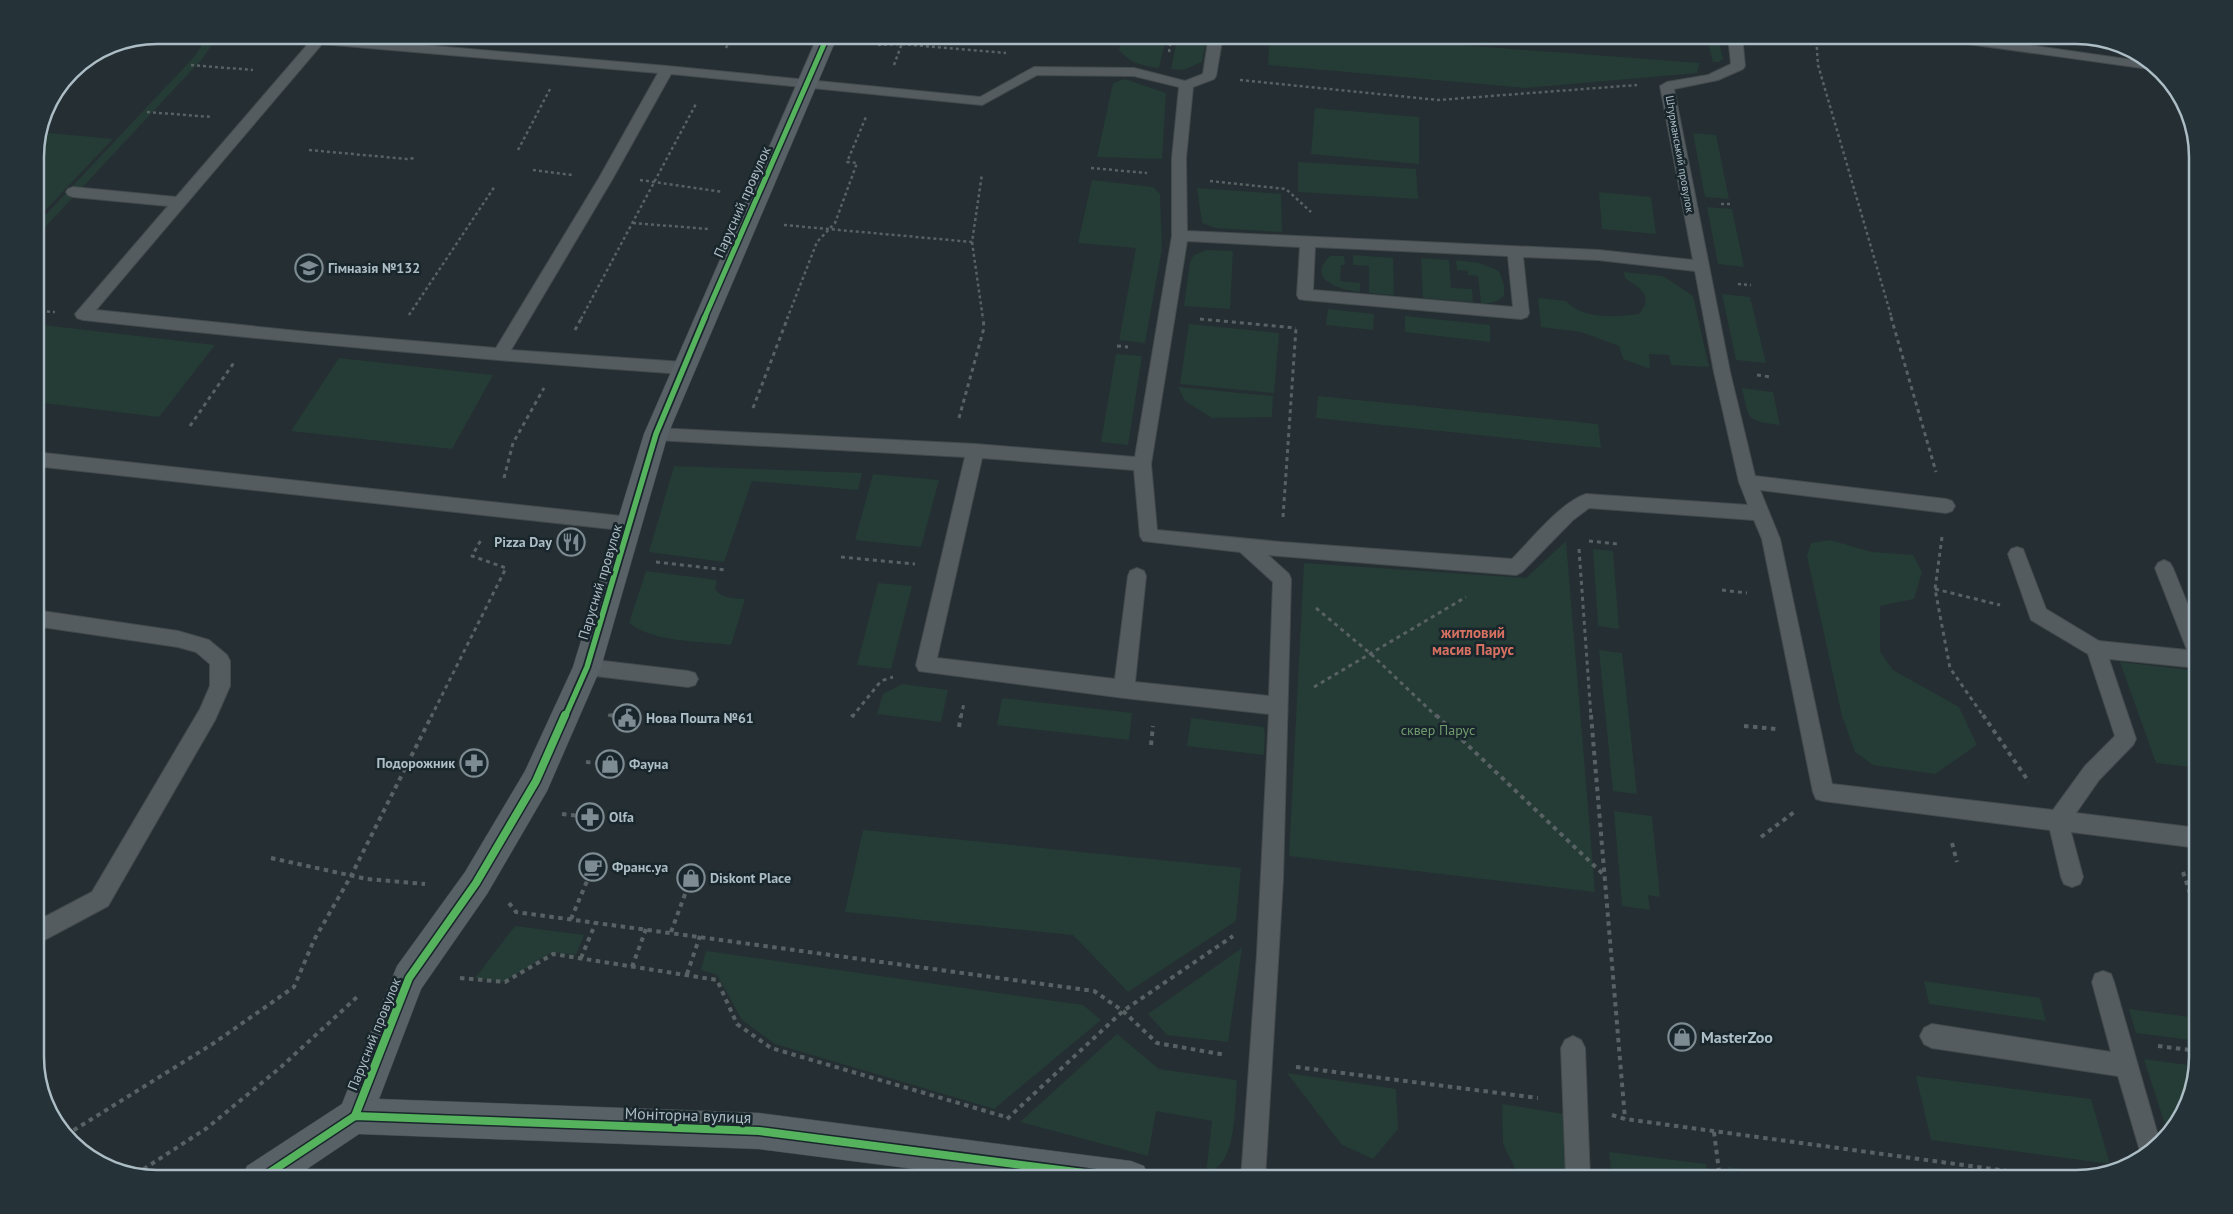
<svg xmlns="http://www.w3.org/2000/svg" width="2233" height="1214" viewBox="0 0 2233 1214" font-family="'PT Sans',sans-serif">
<rect width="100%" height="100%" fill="#252e32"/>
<g fill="#253b35">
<path d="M205,35H214L211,46L203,58L35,238V226L193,58L201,47Z"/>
<path d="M1122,35H1151V38L1166,39L1159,68C1142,66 1130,63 1119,50Z"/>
<path d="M1270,35H1328L1700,63L1697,73L1526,88L1268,65Z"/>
<path d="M1706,35H1717L1723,59L1719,62H1713Z"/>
<path d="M1177,40L1206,42L1202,62L1183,70L1171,69Z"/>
<path d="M1125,79L1166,93L1162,159L1097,157L1113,83Z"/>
<path d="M1315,108L1419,117V164L1311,154Z"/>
<path d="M39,132L113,139L35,221V149Z"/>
<path d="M1693,133L1716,135L1729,199L1705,197Z"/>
<path d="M1298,162L1416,169L1418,199L1298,192Z"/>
<path d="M1092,180L1153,187L1160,194L1162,248L1145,343L1119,340L1136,248L1078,243Z"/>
<path d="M1197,188L1281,194L1282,232L1215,228L1202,223Z"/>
<path d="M1599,192L1651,197L1656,234L1602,229Z"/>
<path d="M1707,207L1732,209L1744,267L1718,264Z"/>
<path d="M1206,250L1233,251L1230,309L1184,306L1190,262L1194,255Z"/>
<path d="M1353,255L1393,258L1394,295L1369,293V266L1353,265Z"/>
<path d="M1330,256H1344L1345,265H1341L1340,281L1360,283V292C1341,290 1305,280 1330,256Z"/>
<path d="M1421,258L1449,260L1451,288L1472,289L1473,302L1423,298Z"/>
<path d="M1456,260L1479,263L1499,271L1504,285V296C1497,302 1491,304 1481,303L1478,276L1468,275V271L1457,270Z"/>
<path d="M1624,272L1663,276L1693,296L1709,367L1671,365L1669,355L1649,354L1650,369L1623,359L1619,346L1581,332L1541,327L1538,298L1566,301C1583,320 1616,317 1639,314C1654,296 1641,289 1625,278Z"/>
<path d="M1722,294L1750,297L1766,363L1736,360Z"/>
<path d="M1328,309L1374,314L1373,330L1326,325Z"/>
<path d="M1405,316L1490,325V342L1405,332Z"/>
<path d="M35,324L215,345L159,417L35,402Z"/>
<path d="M1189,324L1279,333L1274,393L1180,384Z"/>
<path d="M1116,354L1142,356L1128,445L1101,442Z"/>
<path d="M339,358L493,375L452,449L291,431Z"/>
<path d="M1178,387L1273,396L1272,417L1212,418L1185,401Z"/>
<path d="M1742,388L1773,392L1780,425C1746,421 1749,420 1742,388Z"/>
<path d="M1318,396L1598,424L1601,448L1316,418Z"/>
<path d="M674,466L862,473L858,490L752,481L724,562L649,552Z"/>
<path d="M873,474L939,480L921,547L855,540Z"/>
<path d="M1830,540L1872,552L1913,555L1922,572L1914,599L1880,606V652L1893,670L1959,707L1977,745L1935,774L1873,765L1855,752L1842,716L1807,556L1811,543Z"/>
<path d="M1566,541L1595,892L1289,856L1304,563L1526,578Z"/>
<path d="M1593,549L1613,551L1619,629L1598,626Z"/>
<path d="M646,571L717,580L715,589C722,599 733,598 745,599L731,645C697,640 658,644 629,623Z"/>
<path d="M878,583L912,586L891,669L857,665Z"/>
<path d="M1599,650L1622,653L1637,794L1613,791Z"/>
<path d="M2120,662L2198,671V768L2156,763Z"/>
<path d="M902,684L948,690L941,722L877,714L883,694Z"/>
<path d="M1002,698L1132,713L1129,740L997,725Z"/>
<path d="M1191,718L1263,727L1265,733L1264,755L1187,746Z"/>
<path d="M1614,811L1652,816L1660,897L1648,895L1650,910L1622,906Z"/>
<path d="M863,830L1241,868L1236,921L1128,992L1073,935L845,912Z"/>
<path d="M515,926L584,935L576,955L552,952L503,982L475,978Z"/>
<path d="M1242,948L1228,1042L1167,1035L1148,1014Z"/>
<path d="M706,951L1083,1005L1101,1020L994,1109L775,1044L742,1020L717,975L701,970Z"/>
<path d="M1924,981L2040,998L2046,1021L1929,1004Z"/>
<path d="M2129,1009L2198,1018V1041L2136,1033Z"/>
<path d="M1117,1034L1159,1069L1237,1080C1235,1103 1236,1144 1222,1162C1218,1168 1211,1171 1206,1174L1212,1121L1156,1111L1148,1156L1020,1122Z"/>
<path d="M2144,1059L2196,1066L2185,1112L2167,1131Z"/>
<path d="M1287,1073L1396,1089L1398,1129L1373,1159L1342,1145Z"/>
<path d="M1916,1076L2091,1099L2110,1164L1931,1140Z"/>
<path d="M1502,1104L1564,1114L1568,1157L1563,1179H1520L1503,1144Z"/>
<path d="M1609,1152L1706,1164L1708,1179H1612Z"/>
<path d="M1728,1167L1822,1179H1730Z"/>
</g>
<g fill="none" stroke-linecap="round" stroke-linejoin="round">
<g stroke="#434a4d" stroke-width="2">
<g id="lane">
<path d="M1209,35H1223L1216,76L1214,79L1193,87L1186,158L1187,231L1598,250L1693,260L1660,86L1667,82L1708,75L1731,64L1728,35H1742L1745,66L1743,69L1718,80L1674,89L1730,372L1755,476L1946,499L1952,501L1955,506L1952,511L1946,513L1760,490L1780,539L1832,784L2053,810L2085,766L2115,736L2088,654L2031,620L2008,554L2011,549L2017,547L2023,549L2046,609L2099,641L2187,650L2155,568L2158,563L2164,560L2170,563L2173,568L2198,630V668L2109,659L2136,739L2133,745L2099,780L2076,813L2198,828V848L2071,832L2083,877L2080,884L2072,887L2064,884L2061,877L2050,830L1823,801L1816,799L1813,792L1762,539L1754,520L1589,508L1573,520L1522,572L1516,575L1268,555L1289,574L1291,579L1283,879L1265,1179H1241L1257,954L1269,714L1124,698L919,671L916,665L965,457L656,440L650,439L647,434L650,429L656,428L975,444L1135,457L1172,236V158L1179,87L1134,76L1037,75L982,105L671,74L613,178L511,350L683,362L689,364L691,368L689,372L683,374C483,360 283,342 83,320L77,318L75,314L168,206L73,197L68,195L66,192L68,189L73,187L176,197L314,37L319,36L667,66L980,97L1034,67L1134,68L1185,81L1203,74ZM322,44L658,73L599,178L496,348L308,332L96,310ZM1187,241L1300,247L1297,295L1299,299L1305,300L1521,319L1527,317L1529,313L1523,257L1598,260L1695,271L1714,372L1739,482L1748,505L1586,494C1560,503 1532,539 1512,559L1281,542L1157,530L1151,464ZM1315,247L1508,256L1513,307L1313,290ZM982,458L1134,470L1140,536L1143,541L1240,552L1273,582L1269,696L1135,682L1146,576L1144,571L1137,568L1130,571L1128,576L1115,679L937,658Z"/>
<path d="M1925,35H1959L2147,62L2156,70L1932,39Z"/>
<path d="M35,452L630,517L636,519L639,524L636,529L630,531L35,466Z"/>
<path d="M35,610L178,631L209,640L227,655L230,661V686L215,720L108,906L35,945V922L92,892L200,709L210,686V664L196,652L178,647L35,626Z"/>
<path d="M587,659L688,671L695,673L698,679L695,685L688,687L587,675L580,673L577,667L580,661Z"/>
<path d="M2103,971L2111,974L2114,982L2159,1139L2142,1158L2118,1076L1932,1048L1924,1044L1920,1036L1924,1028L1932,1024L2111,1052L2092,982L2095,974Z"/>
<path d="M1573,1036L1581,1040L1585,1048L1590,1179H1566L1561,1048L1565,1040Z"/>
</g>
</g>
<g stroke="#434a4d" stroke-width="1">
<path id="secondary" d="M818,35H838L668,434L601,667L547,791L487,894L421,989L379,1099L759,1113L1131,1161L1144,1166L1149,1179H993L759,1149L359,1134L292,1179H242L247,1166L342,1104L397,966L465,872L525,771L573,667L644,434Z"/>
</g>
<g stroke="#586164" stroke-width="2.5" stroke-dasharray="3 3" stroke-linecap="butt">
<path d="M1816,35L1818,65L1892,319"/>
<path d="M1870,35L1901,39"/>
<path d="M208,38L278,40"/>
<path d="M1116,43L1118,35"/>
<path d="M1024,44L1027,35"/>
<path d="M878,45L901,44L1006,53"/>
<path d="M726,48L733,35"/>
<path d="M1169,52L1171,39"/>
<path d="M191,65L253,70"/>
<path d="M894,65L905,35"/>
<path d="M1240,80L1438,100L1637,85"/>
<path d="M147,112L212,117"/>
<path d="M309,150L407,159L416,158"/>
<path d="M518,150L550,89"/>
<path d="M1091,168L1147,173"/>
<path d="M533,170L572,175"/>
<path d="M640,180L723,192"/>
<path d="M1210,181L1286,189L1311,212"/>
<path d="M1721,204H1732"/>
<path d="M633,223L708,229"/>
<path d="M784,225L972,242L982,174"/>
<path d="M972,242L983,319"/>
<path d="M1738,284L1751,285"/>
<path d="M35,311L55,312"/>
<path d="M409,315L495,186"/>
<path d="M581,319L697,102"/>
<path d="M787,319L817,242L835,223L857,163L847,162L866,117"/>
</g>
<g stroke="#586164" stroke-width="3" stroke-dasharray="4 4" stroke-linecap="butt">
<path d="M1891,317L1936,472"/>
<path d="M1200,319L1296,328"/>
<path d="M575,330L582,317"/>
<path d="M1117,346L1128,347"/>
<path d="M1757,375L1771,377"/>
<path d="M753,408L788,317"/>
<path d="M959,418L984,328L983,317"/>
<path d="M190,426L235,361"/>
<path d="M504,478L513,443L544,388"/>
<path d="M1283,517L1296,328"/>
<path d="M1942,537L1935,589L1950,668L1984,717"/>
<path d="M1589,541L1618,544"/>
<path d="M1579,549L1591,717"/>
<path d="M841,557L915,564"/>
<path d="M656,562L726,570"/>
<path d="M1935,589L2000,605"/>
<path d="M1722,590L1747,593"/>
<path d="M1316,608L1371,654L1437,717"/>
<path d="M1314,687L1466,597"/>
<path d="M608,715L618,717"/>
<path d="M431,717L506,568L472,556L481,540"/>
<path d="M852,717L881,681L893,677"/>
<path d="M961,717L964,703"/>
</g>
<g stroke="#586164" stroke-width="4" stroke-dasharray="4.5 4.5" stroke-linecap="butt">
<path d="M610,715L627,718"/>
<path d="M1436,715L1603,874"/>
<path d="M1591,715L1625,1119"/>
<path d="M1983,715L2029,782"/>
<path d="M852,717L853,715"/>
<path d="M1744,726L1776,729"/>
<path d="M959,727L961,715"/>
<path d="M1151,745L1153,726"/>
<path d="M586,762L610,764"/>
<path d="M562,814L590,817"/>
<path d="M1761,837L1797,810"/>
<path d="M1952,843L1957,862"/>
<path d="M271,858L367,879L425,884"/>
<path d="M2183,872L2190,893"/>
<path d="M509,903L516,912L1094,991L1123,1011L1157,1043L1226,1055"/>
<path d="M571,919L593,867"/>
<path d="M671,932L691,878"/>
<path d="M581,958L596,922"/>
<path d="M632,967L646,929"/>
<path d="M687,974L700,936"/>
<path d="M460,978L505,982L553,954L717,980L737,1024L771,1048L1006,1117"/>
<path d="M2158,1046L2198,1051"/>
<path d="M1296,1067L1538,1098"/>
<path d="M1612,1115L1625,1119L2066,1179"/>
<path d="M1007,1119L1123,1011L1233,936"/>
<path d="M1714,1132L1720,1179"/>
<path d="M66,1135L214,1043L294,987L314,940L351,876L432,715"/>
<path d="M136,1174L207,1128L281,1067L357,997"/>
</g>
<use href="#lane" fill="#545c60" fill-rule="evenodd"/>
<use href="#secondary" fill="#586166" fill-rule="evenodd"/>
<g stroke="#19272c" stroke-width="8">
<path id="cycleway-far2" d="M704,319L828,35"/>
</g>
<g stroke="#19272c" stroke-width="9">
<path id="cycleway-far1" d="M565,717L587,667L656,434L705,317"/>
</g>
<g stroke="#19272c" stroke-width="11">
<g id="cycleway">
<path d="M355,1116L409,978L476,883L536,781L565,715"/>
<path d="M260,1179L355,1116L759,1131L1131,1179"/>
</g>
</g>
<use href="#cycleway-far2" stroke="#56b35d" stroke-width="5"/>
<use href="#cycleway-far1" stroke="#56b35d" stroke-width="5.5"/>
<use href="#cycleway" stroke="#56b35d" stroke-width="8"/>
</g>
<defs>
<g id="school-ring" transform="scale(1.4375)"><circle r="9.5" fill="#19272c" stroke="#7d8b92" stroke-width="1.5"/><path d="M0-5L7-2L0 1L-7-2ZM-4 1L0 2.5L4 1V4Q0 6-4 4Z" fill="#7d8b92"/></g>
<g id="restaurant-ring" transform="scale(1.4375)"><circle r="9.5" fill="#19272c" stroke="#7d8b92" stroke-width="1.5"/><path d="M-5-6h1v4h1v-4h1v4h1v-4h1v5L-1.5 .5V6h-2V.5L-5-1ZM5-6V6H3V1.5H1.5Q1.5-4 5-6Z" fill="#7d8b92"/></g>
<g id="civic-ring" transform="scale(1.4375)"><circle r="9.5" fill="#19272c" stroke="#7d8b92" stroke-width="1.5"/><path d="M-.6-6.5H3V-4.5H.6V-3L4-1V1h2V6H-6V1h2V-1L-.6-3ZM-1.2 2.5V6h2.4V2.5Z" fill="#7d8b92"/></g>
<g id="pharmacy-ring" transform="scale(1.4375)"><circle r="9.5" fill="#19272c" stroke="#7d8b92" stroke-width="1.5"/><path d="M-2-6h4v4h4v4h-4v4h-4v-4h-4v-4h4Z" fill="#7d8b92"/></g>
<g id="shop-ring" transform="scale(1.4375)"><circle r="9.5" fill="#19272c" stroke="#7d8b92" stroke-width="1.5"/><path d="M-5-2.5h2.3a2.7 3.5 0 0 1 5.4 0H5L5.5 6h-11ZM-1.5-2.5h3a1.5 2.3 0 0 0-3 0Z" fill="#7d8b92"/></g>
<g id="cafe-ring" transform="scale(1.4375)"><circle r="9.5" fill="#19272c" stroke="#7d8b92" stroke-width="1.5"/><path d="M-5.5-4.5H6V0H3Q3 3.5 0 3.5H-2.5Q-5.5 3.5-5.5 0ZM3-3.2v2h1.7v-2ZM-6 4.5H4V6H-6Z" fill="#7d8b92"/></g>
</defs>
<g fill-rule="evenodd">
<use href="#school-ring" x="309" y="268"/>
<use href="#restaurant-ring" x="571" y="542"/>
<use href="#civic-ring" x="627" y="718"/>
<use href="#pharmacy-ring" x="474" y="763"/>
<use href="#shop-ring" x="610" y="764"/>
<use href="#pharmacy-ring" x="590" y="817"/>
<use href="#cafe-ring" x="593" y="867"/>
<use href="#shop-ring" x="691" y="878"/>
<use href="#shop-ring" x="1682" y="1037"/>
</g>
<g text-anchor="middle" stroke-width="5" stroke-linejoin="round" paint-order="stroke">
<g font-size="11" fill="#adbdc5" stroke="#19272c">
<text transform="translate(1680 154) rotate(80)" y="4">Штурманський провулок</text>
</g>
<g font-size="14" fill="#adbdc5" stroke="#19272c">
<text transform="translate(742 202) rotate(-66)" y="5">Парусний провулок</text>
<text transform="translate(600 582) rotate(-73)" y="5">Парусний провулок</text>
<text transform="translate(374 1034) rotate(-68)" y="5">Парусний провулок</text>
</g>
<g font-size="14" font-weight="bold" fill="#adbdc5" stroke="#19272c" text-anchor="start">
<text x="328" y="273">Гімназія №132</text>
<text x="552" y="547" text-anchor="end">Pizza Day</text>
<text x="646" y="723">Нова Пошта №61</text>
<text x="455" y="768" text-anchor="end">Подорожник</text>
<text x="629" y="769">Фауна</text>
<text x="609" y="822">Olfa</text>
<text x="612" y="872">Франс.уа</text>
<text x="710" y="883">Diskont Place</text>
</g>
<g font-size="14" fill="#709a6d" stroke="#19272c">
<text x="1438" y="735">сквер Парус</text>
</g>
<g font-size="15" font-weight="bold" fill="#d67161" stroke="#19272c">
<text x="1473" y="638">житловий<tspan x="1473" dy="17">масив Парус</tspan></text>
</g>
<g font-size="16" font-weight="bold" fill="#adbdc5" stroke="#19272c" text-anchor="start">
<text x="1701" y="1043">MasterZoo</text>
</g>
<g font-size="16" fill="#adbdc5" stroke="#19272c">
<text transform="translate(688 1115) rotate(2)" y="6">Моніторна вулиця</text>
</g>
</g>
<path d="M0 0H2233V1214H0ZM157 44H2076A113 113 0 0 1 2189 157V1057A113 113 0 0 1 2076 1170H157A113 113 0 0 1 44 1057V157A113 113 0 0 1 157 44Z" fill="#253338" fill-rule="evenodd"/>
<path fill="none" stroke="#adbdc5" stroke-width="2.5" d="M157 44H2076A113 113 0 0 1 2189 157V1057A113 113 0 0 1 2076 1170H157A113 113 0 0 1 44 1057V157A113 113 0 0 1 157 44Z"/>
</svg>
